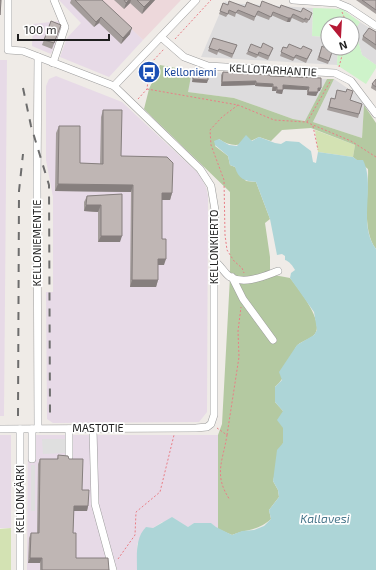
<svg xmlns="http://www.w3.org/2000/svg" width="376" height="570" viewBox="0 0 376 570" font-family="'Exo 2',sans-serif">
<rect width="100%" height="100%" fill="#efebe7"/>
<g fill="#dddcdd">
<path d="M225,1L228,3L313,8L312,36L328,37V48H338L337,65L201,57Z"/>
<path d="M360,22L376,32V65L362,55L355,30Z"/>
<path d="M192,71L327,79L306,121L293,119L234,98L187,92Z"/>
<path d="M334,79L356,94L364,105L362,138L313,122Z"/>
</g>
<path fill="#edd8db" d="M101,0H181L143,40Z"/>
<g fill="#e7dae7">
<path d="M59,0H101L143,40L109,77L60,57L67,38L81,23Z"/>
<path d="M59,21L62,27L51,54L32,46L33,24Z"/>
<path d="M0,60H7L4,416H0Z"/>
<path d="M56,76L122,102L199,174L206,187L208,196L207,412L199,422L53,423L47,419L46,292H53V197L46,160V86L49,79Z"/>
<rect x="0" y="435" width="11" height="93"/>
<path d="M28,435H218V529L211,523H194L188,527L162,522L153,528L137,544V570H27Z"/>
</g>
<g fill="#d3e2b3">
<path d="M315,130L355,145L353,157L318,152Z"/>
<path d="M11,528V570H0V529Z"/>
</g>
<path fill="#b4c9a1" d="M160,65L192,71L188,92L234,98L293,119L305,121L327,79H334L313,122L362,138L364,105L376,123V249C361,229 369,192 368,169L353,157L355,145L311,128L282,130L271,141L259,137C244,145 233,149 219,139L215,146L228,156L230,165L235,167L246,181L256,182L270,219L265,223L270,257V270L274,275L290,278C298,288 326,323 314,335C309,340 300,341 296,347C289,361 287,377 275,387V402L283,411V443L273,481L278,490L279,497L269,510L271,519C258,531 247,529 232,535L218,529V435L222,424L230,277V192L144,109L149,89Z"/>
<path fill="#cef3ca" d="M313,8L342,9L360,22L355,30L362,55L376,65V68L366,84L337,65L338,48H352V24H328V37L312,36Z"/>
<g fill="#dfdfdf">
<path d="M42,439H65L66,453L43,454Z"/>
<rect x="31" y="465" width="4" height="46"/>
</g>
<path fill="#add5d7" d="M246,135L252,141L259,137L275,143L281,144L286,141L299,142L311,151L313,162L316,163L318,152L353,157L357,160H363C376,186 357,224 376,249V570H137C137,555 135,538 146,527L153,528L172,517L188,527L194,523H211L216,527L232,535L242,531L254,530L264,526L271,519L269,510L279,497L278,490L273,481L277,450L283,443V428L277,420L283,411L275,402V387L282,380L279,372L297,345L314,335L317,330L314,312L290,278L291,273L295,270C293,266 289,261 285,260V256L282,254L277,255L270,219L256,182C245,181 238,179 235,167L230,165L228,156L215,145L214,141L219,139L229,145L237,146Z"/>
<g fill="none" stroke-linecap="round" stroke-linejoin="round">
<g stroke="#9c9c9c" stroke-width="8">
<g id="minor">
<path d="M293,0L337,3L349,8L376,26"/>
<path d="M161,37L184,57L208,66L335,73L351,81L376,114"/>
<path d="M53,63L65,27L54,0"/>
<path d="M114,86L196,0"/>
<path d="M214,261C221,265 224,273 230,277C245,285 264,276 278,271"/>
<path d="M232,277L243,299L273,340"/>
<path d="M0,429L196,428L207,427L211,424L214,415V239L215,210L211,186L200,169L114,86L23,51L8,50V0"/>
<path d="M20,429V570"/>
<path d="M32,429V459"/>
<path d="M38,429L37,185L38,57"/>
<path d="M69,429V457"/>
<path d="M93,429L95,504L113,570"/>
</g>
</g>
<g stroke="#e97e86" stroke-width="1" stroke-dasharray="2 2" stroke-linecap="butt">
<path d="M342,12L347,24"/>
<path d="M175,39L211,0"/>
<path d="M339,67L344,48"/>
<path d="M147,89L238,105L274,120L306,122L351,141L376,157"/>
<path d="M138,99L147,89L150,64L164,49"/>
<path d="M238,105L222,117L210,130L211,145L224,180L225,235L227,250L234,261L242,268L244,273"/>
<path d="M307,122L331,80"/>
<path d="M313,126L318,150"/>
<path d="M217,428L227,435C223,461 213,475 230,500"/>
<path d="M227,435L239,357L238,331L241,307"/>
<path d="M118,559L135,535L136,512L160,492L174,435"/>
</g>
<use href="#minor" stroke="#fff" stroke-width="7"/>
<g stroke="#6d6d6d" stroke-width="2" stroke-dasharray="8 8" stroke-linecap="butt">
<path d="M23,88L31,126L49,185L50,416"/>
<path d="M18,416L19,191L23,154"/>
</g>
</g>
<g fill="#a49d9b">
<path d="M71,0H102L130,34L121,44L99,23L94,27L70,3Z"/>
<path d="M114,0H155L142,14L130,3L124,9Z"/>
<path d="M356,0H376V14Z"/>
<path d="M223,3L228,5L245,7H260L280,8L311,16L307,23L304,22L303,23L292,18L290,22H287L271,15L269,20L256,15L254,21L236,13L235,17L228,14L226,17L219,14Z"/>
<path d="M51,21L61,25L52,49L42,45Z"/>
<path d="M376,32V50L362,40L363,36Z"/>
<path d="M213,38L237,45L232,58L218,52L217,55L208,51Z"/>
<path d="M322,46L332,52L328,64L317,60Z"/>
<path d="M283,47L287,48L312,50L306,63L295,58L293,61L280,56Z"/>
<path d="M261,48H273L268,60L258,56L256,58L246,54L248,51Z"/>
<path d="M194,70L207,83L192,82L193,74Z"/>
<path d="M223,72L270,76L321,78L320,91H318L316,96L307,95V90L283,89L282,94L276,93V91H272V87L255,86V85L221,86V75Z"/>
<path d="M376,79V91L371,88L372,84Z"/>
<path d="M347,89L350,100L362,104L358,118L327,110L331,98L335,99L337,90L346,92Z"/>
<path d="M103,110L121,156L172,193L170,200H162V239L164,265H158V280L156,287H130L131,192L55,191L56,133L59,126L80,163L100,164L101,117Z"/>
<path d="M122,194L120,242H98V212L84,211V202L87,196Z"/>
<path d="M58,455L82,490L88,506L87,511H74L73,533L76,558L109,570H40V563H28L29,538L31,533H37L38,464L40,459H57Z"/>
</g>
<g fill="#867f7e">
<path d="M129,0H131L130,3L124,9L126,3Z"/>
<path d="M151,0H155L142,14L144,7Z"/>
<path d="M101,17L99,23L94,27L96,22Z"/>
<path d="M288,18H291L290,22H287Z"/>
<path d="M132,28L130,34L121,44L123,38Z"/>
<path d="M193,79L208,80L207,83L192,82Z"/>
<path d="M256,81L255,85L221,86L222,82Z"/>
<path d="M256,83L273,84L272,87L255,86Z"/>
<path d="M283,85L309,87L307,90L282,89Z"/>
<path d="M273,87H277L276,91H272Z"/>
<path d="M318,88H321L320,91H317Z"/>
<path d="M277,90H283L282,94L276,93Z"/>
<path d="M308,92H318L316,96L307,95Z"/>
<path d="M58,184L133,185L131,192L55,191Z"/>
<path d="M162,193H172L170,200H160Z"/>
<path d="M86,205H101L98,212L84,211Z"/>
<path d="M101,236H122L120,242H98Z"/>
<path d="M158,259H166L164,265H156Z"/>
<path d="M132,280H158L156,287H130Z"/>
<path d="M74,506H88L87,511H72Z"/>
<path d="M30,558H42L40,563H28Z"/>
</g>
<g fill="#bfb6b4" stroke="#867f7e">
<path d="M0,0H1V1L0,15Z"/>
<path d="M75,0H102L132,28L123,38L101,17L96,22Z"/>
<path d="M124,0H129L126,3Z"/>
<path d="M137,0H151L144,7Z"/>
<path d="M362,0H376V10Z"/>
<path d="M229,1L245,7L247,2L260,7L262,1L280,8L281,5L301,12L303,8L312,13L309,20L305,18V20L293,14L291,18H288L273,12L271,17L258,11L255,17L238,10L236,13L229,10L228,14L220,11L223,3L228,5Z"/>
<path d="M51,21L61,25L54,43L44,40Z"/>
<path d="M369,28L376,32V45L363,36Z"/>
<path d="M213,38L237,45L233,54L219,49L218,51L209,48Z"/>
<path d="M263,43L273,48L269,56L259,52L258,55L248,51L251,44L261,48Z"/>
<path d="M289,44L301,49L303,46L312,50L307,59L296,55L294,58L281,52L283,47L287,48Z"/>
<path d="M322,46L332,52L329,61L319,57Z"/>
<path d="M194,70L208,71V80L193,79Z"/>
<path d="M223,72L270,75V76L321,78V88H318V92H308L309,87L283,85V90H277V87H273V84L256,83V81L222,82Z"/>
<path d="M376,79V87L372,84Z"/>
<path d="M347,89L353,91L350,100L362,104L359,114L329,107L331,98L335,99L337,90L346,92Z"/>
<path d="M103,110H122L121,156L167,157L173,163L172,193H162V239H166V259H158V280H132L133,185L58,184L59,126H80V163L103,164Z"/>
<path d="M122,194V236H101V205H86L87,196Z"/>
<path d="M58,455L68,456L69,459H83L82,490H89L88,506H74L73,533H76V558H108L109,570H42V558H30L31,533H39L40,459H58Z"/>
</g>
<defs>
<g id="bus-disc" transform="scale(1.15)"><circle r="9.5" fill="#1a4fb4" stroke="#fff"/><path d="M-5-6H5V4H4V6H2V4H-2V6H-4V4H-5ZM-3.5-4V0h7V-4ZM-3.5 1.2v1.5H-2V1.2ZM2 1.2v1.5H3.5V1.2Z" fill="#fff"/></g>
</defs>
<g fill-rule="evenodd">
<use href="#bus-disc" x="149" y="72"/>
</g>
<g text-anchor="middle" stroke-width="3.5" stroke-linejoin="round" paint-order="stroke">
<g font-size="11" fill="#1f1f1f" stroke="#fff">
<text transform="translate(273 70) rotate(3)" y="4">KELLOTARHANTIE</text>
<text transform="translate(37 243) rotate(-90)" y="4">KELLONIEMENTIE</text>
<text transform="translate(214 247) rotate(-90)" y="4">KELLONKIERTO</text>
<text x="98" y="432">MASTOTIE</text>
<text transform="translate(20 499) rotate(-90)" y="4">KELLONKÄRKI</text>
</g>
<g font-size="11" fill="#164399" stroke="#fff" text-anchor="start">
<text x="164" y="76">Kelloniemi</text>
</g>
<g font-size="12" font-style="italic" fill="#4c798d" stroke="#fff">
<text x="325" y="523">Kallavesi</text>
</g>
</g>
<g transform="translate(340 36) rotate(162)"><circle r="19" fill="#ffffff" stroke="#a5a5a5"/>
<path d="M0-3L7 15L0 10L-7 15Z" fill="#b61935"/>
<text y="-6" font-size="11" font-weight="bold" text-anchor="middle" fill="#1f1f1f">N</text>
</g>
<path d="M18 34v6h91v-6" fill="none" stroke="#1f1f1f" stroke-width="2"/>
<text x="24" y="34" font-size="12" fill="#1f1f1f" stroke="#ffffff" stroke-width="3" paint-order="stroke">100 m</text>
</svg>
